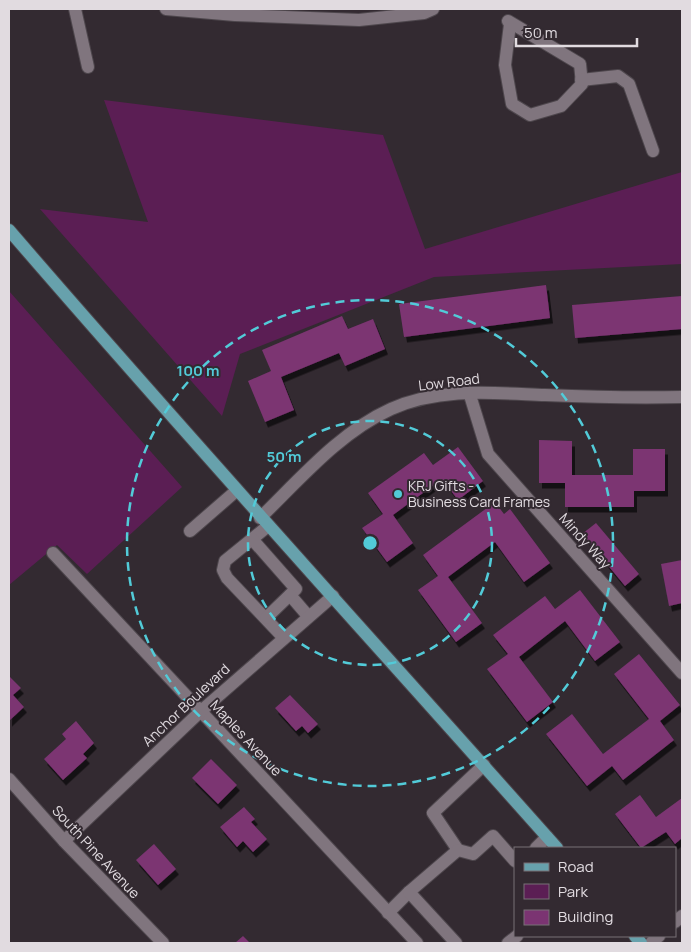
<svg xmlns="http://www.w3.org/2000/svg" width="691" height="952" viewBox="0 0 691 952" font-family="Manrope,sans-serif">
<defs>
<filter id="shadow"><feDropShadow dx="3" dy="5.5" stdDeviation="0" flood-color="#0009"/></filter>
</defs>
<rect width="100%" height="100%" fill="#332a31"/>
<g fill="#5b1e54">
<path d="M104,100L383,135L425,249L682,172V264L434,277L240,354L222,416L40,209L148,222Z"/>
<path d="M9,291L182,487L87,574L57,545L9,585Z"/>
</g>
<g fill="#7b3472" filter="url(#shadow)">
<path d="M546,285L550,318L404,337L399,304Z"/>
<path d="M682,296V329L575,338L572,305Z"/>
<path d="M342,316L348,329L373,319L385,349L345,366L339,353L281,377L294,410L265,422L248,381L271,371L262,350Z"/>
<path d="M539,440L572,441V475H633V449H665V491H634V507H565V483H539Z"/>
<path d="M458,447L483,481L458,500L442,479L393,515L413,543L387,562L362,528L383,514L368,493L424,453L433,465Z"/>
<path d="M495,502L504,514L510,509L550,563L524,582L495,542L448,577L482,623L456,642L418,590L438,576L423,555Z"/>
<path d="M596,523L639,574L625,586L582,534Z"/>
<path d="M682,560V603L669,606L661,564Z"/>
<path d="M580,590L620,642L595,661L565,621L519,657L553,702L527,722L487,669L508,654L493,635L545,596L555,609Z"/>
<path d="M639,654L680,705L660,721L674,740L623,780L612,766L587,786L546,734L572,714L603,754L649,719L614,674Z"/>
<path d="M10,677L21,688L13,695L24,707L9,721Z"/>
<path d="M290,695L318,724L308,733L302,726L296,731L275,708Z"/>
<path d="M76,721L94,743L83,754L87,758L63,780L44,759L66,739L62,734Z"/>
<path d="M211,759L237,785L218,804L192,778Z"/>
<path d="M640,795L656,817L682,798V838L675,844L666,832L641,848L615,814Z"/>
<path d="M244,807L255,819L251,822L267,839L253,852L243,841L237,847L220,827Z"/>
<path d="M154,844L176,869L158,885L136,860Z"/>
<path d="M243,936L250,943H235Z"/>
</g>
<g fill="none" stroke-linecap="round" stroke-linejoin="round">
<g stroke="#4e474d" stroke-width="14">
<g id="minor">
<path d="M75,9L88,67"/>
<path d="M166,9L235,15L359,20L424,13L433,9"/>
<path d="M508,21L580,64L582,84L561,106L530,115L512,104L505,65L510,24Z"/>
<path d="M581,80L618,76L629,84L653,151"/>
<path d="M469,392L488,454L682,673"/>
<path d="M260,518C300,479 340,432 391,409C440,387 494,393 545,395C591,397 636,398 682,397"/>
<path d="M268,526L225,561L223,570L227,578L283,637"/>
<path d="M190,531L236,491"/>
<path d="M252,539L296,589L266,618"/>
<path d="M53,553L417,943"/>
<path d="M290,595L308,616"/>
<path d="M9,779L64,841L163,943"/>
<path d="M64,841L201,711L333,596"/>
<path d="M536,848L547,837"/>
<path d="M458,850L433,813L484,765"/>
<path d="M388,913L409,892"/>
<path d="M675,922L682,916"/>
<path d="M456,943L409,892L458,850L473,854L493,836L515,861"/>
<path d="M508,943L517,936"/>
<path d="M651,943L659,936"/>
</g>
</g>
<g stroke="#4e474d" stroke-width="14">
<g id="major">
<path d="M9,230C189,439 374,642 557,848"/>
<path d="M635,936L641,943"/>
</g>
</g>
<use href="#minor" stroke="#80757e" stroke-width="12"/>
<use href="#major" stroke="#67a1ac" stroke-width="12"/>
</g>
<g fill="none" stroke="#52cbd8" stroke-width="2.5" stroke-dasharray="9 6">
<circle cx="370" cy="543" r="122"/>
<circle cx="370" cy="543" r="243"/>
</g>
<circle fill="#52cbd8" stroke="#332a31" stroke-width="2" cx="398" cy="494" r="5"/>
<g text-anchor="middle" stroke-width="4" stroke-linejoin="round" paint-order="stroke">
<g font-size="14" fill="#e1dbe0" stroke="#332a31">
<text transform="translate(449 382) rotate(-7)" y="5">Low Road</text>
<text transform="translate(585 541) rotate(48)" y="5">Mindy Way</text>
<text transform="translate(186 705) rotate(-43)" y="5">Anchor Boulevard</text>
<text transform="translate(246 738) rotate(47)" y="5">Maples Avenue</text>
<text transform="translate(96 852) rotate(47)" y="5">South Pine Avenue</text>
</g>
<g font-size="14" fill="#e1dbe0" stroke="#332a31" text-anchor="start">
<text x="408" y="491">KRJ Gifts -<tspan x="408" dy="16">Business Card Frames</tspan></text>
</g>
</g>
<circle cx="370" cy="543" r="8" fill="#52cbd8" stroke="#332a31" stroke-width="2.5"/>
<g font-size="15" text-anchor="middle" font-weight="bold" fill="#52cbd8" stroke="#332a31" stroke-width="4" stroke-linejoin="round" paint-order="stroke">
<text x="198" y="376">100 m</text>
<text x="284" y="462">50 m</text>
</g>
<rect width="691" height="952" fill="none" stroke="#e1dbe0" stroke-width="20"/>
<rect x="514" y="847" width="162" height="90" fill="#332a31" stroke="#797177"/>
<rect x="524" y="863" width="25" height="8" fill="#67a1ac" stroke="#797177"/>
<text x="558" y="872" font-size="15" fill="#e1dbe0">Road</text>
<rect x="524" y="884" width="25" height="15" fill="#5b1e54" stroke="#797177"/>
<text x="558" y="897" font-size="15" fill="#e1dbe0">Park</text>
<rect x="524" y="910" width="25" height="15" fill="#7b3472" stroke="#797177"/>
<text x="558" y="922" font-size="15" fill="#e1dbe0">Building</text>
<path d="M516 38v8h121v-8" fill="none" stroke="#e1dbe0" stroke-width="2.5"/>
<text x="524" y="38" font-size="15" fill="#e1dbe0" stroke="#332a31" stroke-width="4" paint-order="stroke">50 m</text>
</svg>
